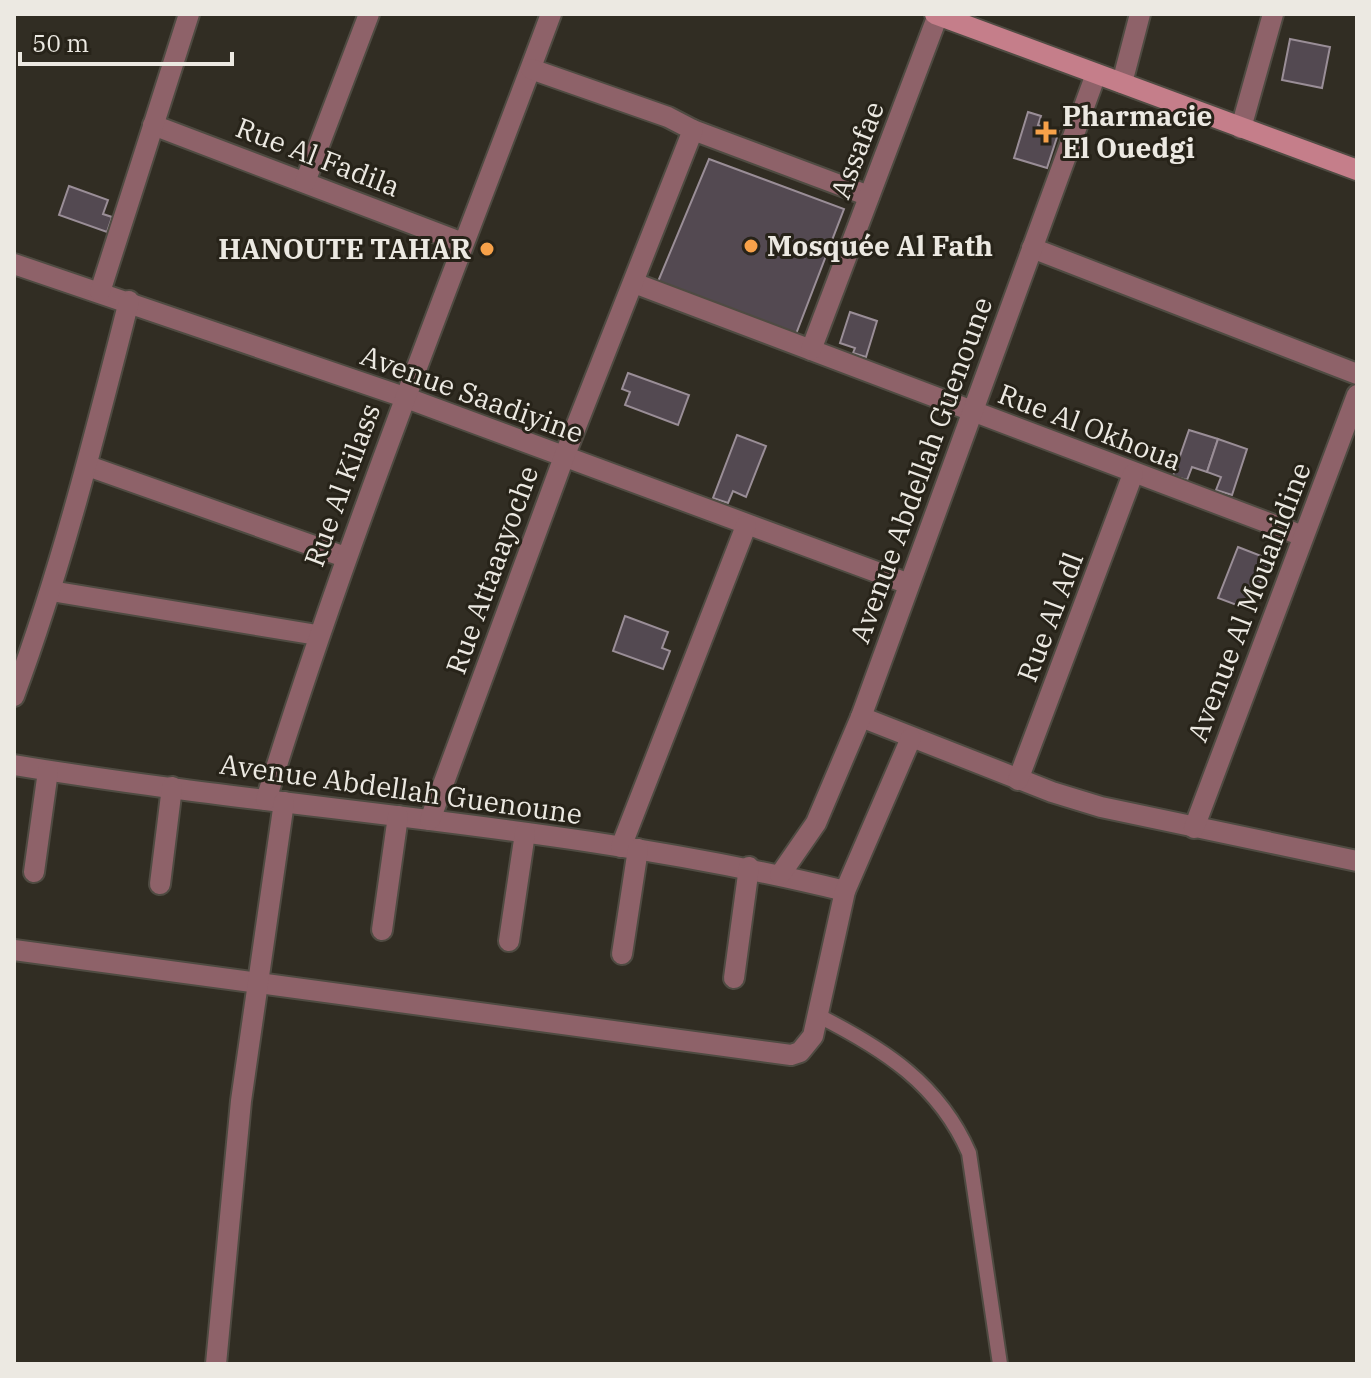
<svg xmlns="http://www.w3.org/2000/svg" width="1371" height="1378" viewBox="0 0 1371 1378" font-family="'IBM Plex Serif',serif">
<rect width="100%" height="100%" fill="#312d23"/>
<g fill="#534951" stroke="#9a8e97" stroke-width="2">
<path d="M1290,39L1330,47L1322,88L1282,80Z"/>
<path d="M1028,112L1041,116L1038,125L1059,131L1047,168L1014,158Z"/>
<path d="M709,159L844,209L796,334L657,284Z"/>
<path d="M69,186L108,200L103,214L112,217L107,232L59,215Z"/>
<path d="M850,312L877,321L866,357L853,353L855,348L840,343Z"/>
<path d="M628,373L689,395L678,425L625,405L630,392L622,389Z"/>
<path d="M1189,430L1218,439L1207,472L1192,467L1187,480L1173,476Z"/>
<path d="M737,435L766,446L746,497L733,491L728,503L713,498Z"/>
<path d="M1218,439L1247,449L1232,495L1216,490L1221,477L1207,472Z"/>
<path d="M1238,547L1269,559L1250,610L1218,598Z"/>
<path d="M625,616L668,632L662,648L670,651L663,669L613,651Z"/>
</g>
<g fill="none" stroke-linecap="round" stroke-linejoin="round">
<g stroke="#4f4b42" stroke-width="18">
<path id="lane" d="M819,1016C884,1049 939,1084 969,1153L1000,1364"/>
</g>
<g stroke="#4f4b42" stroke-width="24">
<g id="street">
<path d="M1122,83L1140,14"/>
<path d="M153,125L463,243"/>
<path d="M1241,128L1273,14"/>
<path d="M693,130L869,196"/>
<path d="M305,182L369,14"/>
<path d="M1032,248L1357,374"/>
<path d="M14,264L404,397L909,584"/>
<path d="M634,283L1303,536"/>
<path d="M100,292L189,14"/>
<path d="M811,350L938,15"/>
<path d="M88,466L345,557"/>
<path d="M51,591L317,635"/>
<path d="M14,696C62,567 95,434 129,301"/>
<path d="M861,717L1052,792L1101,807L1357,861"/>
<path d="M14,765C290,811 572,824 845,891"/>
<path d="M1018,780L1133,474"/>
<path d="M266,800C349,532 453,276 551,14"/>
<path d="M430,820L564,457L693,130L668,117L531,69"/>
<path d="M1194,828L1357,395"/>
<path d="M621,847L746,526"/>
<path d="M34,872L48,771"/>
<path d="M780,875L816,823L861,717L1096,74"/>
<path d="M160,884L172,787"/>
<path d="M382,930L398,816"/>
<path d="M509,941L525,833"/>
<path d="M14,950L791,1055L800,1052L813,1036L845,891L911,738"/>
<path d="M622,954L638,849"/>
<path d="M734,978L749,867"/>
<path d="M216,1364L241,1101L284,802"/>
</g>
</g>
<g stroke="#4f4b42" stroke-width="24">
<path id="secondary" d="M935,14L1357,170"/>
</g>
<use href="#lane" stroke="#8e6269" stroke-width="14"/>
<use href="#street" stroke="#8e6269" stroke-width="20"/>
<use href="#secondary" stroke="#c57e8a" stroke-width="20"/>
</g>
<g fill="#f7a149" stroke="#272319" stroke-width="3">
<path d="M1042 120h8v8h8v8h-8v8h-8v-8h-8v-8h8z"/>
<circle cx="751" cy="246" r="8"/>
<circle cx="487" cy="249" r="8"/>
</g>
<g text-anchor="middle" stroke-width="6" stroke-linejoin="round" paint-order="stroke">
<g font-size="28" font-weight="bold" fill="#ece9e2" stroke="#272319" text-anchor="start">
<text x="1062" y="126">Pharmacie<tspan x="1062" dy="32">El Ouedgi</tspan></text>
<text x="767" y="256">Mosquée Al Fath</text>
<text x="471" y="259" text-anchor="end">HANOUTE TAHAR</text>
</g>
<g font-size="28" fill="#ece9e2" stroke="#272319">
<text transform="translate(857 150) rotate(-69)" y="10">Assafae</text>
<text transform="translate(318 157) rotate(21)" y="10">Rue Al Fadila</text>
<text transform="translate(472 394) rotate(20)" y="10">Avenue Saadiyine</text>
<text transform="translate(1090 427) rotate(21)" y="10">Rue Al Okhoua</text>
<text transform="translate(921 470) rotate(-70)" y="10">Avenue Abdellah Guenoune</text>
<text transform="translate(342 485) rotate(-70)" y="10">Rue Al Kilass</text>
<text transform="translate(492 570) rotate(-70)" y="10">Rue Attaaayoche</text>
<text transform="translate(1249 602) rotate(-69)" y="10">Avenue Al Mouahidine</text>
<text transform="translate(1050 617) rotate(-69)" y="10">Rue Al Adl</text>
<text transform="translate(401 789) rotate(8)" y="10">Avenue Abdellah Guenoune</text>
</g>
</g>
<rect width="1371" height="1378" fill="none" stroke="#ece9e2" stroke-width="32"/>
<path d="M20 52v12h212v-12" fill="none" stroke="#ece9e2" stroke-width="4"/>
<text x="32" y="52" font-size="24" fill="#ece9e2" stroke="#272319" stroke-width="6" paint-order="stroke">50 m</text>
</svg>
